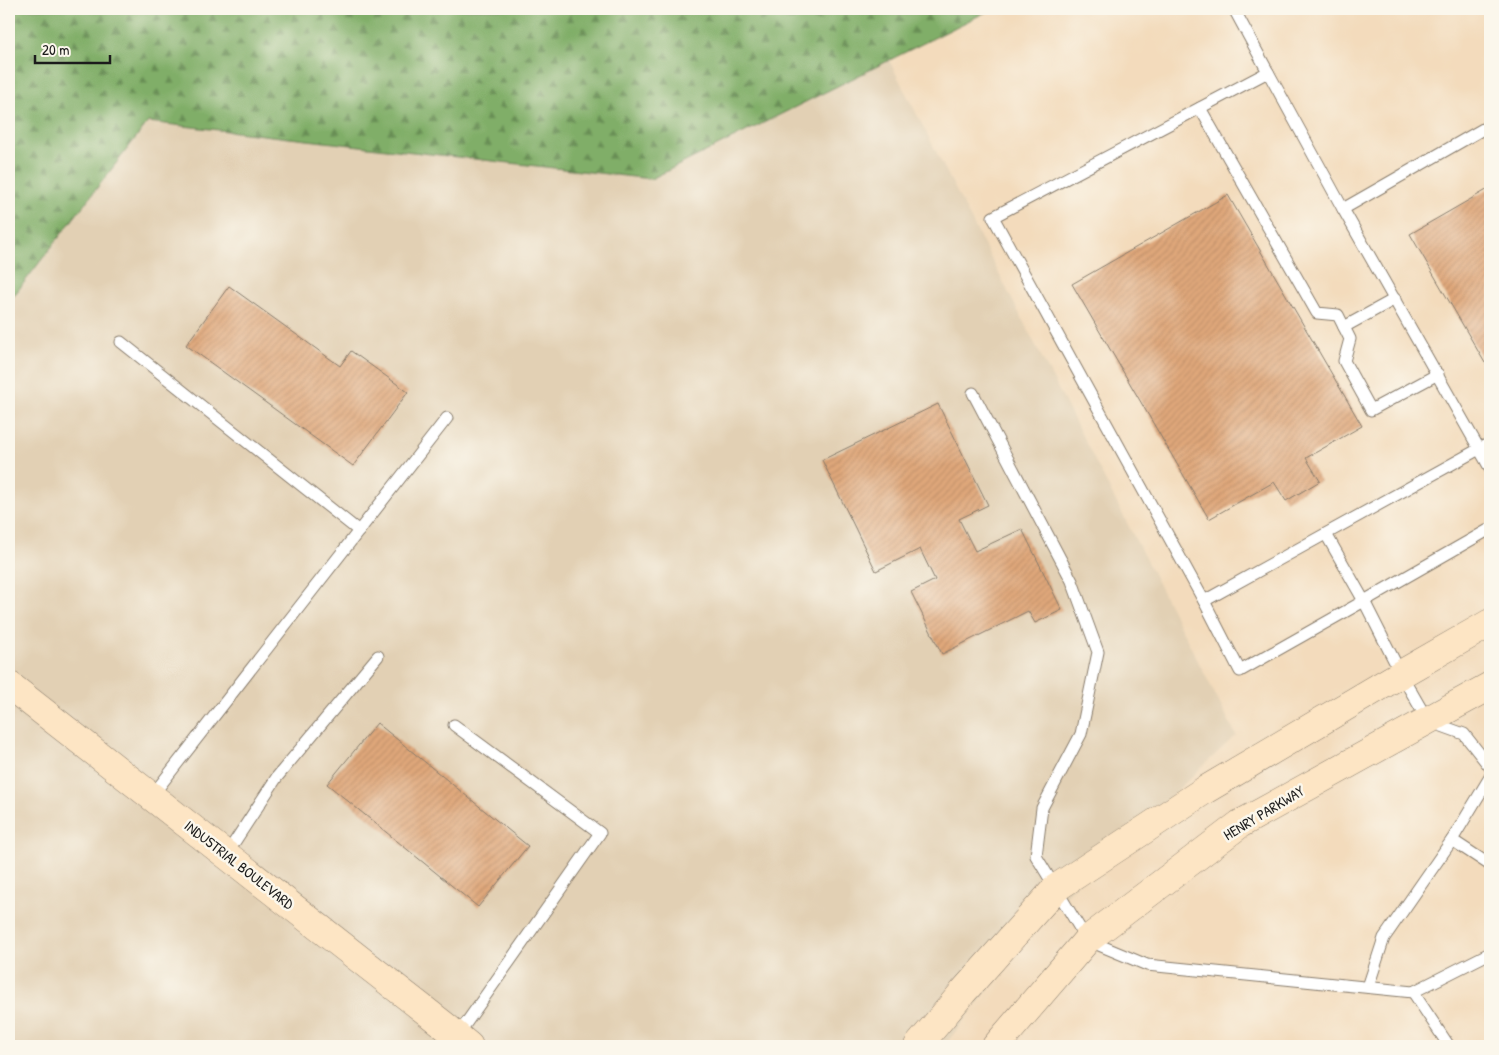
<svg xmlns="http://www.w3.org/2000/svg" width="1499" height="1055" viewBox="0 0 1499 1055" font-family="'Patrick Hand',sans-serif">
<defs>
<pattern id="forest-firs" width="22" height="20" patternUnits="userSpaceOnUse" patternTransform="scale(1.25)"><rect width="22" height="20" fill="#80ae68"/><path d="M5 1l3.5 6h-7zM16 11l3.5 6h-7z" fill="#688d55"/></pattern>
<pattern id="building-hatch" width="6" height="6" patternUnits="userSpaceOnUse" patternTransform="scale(1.25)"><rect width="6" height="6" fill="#dfa77a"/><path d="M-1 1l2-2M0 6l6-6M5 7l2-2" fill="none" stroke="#bf8f69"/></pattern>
</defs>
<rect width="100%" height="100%" fill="#fbf7ec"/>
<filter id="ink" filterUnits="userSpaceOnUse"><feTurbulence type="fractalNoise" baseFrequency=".02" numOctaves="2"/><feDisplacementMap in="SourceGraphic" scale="10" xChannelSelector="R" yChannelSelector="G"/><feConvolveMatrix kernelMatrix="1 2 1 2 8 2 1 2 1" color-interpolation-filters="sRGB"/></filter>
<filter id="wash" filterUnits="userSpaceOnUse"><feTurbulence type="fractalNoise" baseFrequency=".0096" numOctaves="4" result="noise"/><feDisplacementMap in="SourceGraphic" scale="20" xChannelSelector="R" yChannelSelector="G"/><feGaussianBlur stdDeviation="1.12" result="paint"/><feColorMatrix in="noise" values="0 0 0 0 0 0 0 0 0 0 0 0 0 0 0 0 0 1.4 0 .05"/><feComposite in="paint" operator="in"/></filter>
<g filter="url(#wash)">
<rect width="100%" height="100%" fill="#f3dbbc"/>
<path fill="#e2d0b4" d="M889,60L1236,735L1053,907L944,1046H9V302L148,122L651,179Z"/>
<path fill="url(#forest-firs)" stroke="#4e6542" d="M9,9H992L651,179L148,122L9,302Z"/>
<g id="blocks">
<g fill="url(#building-hatch)">
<path d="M1490,188V360L1485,363L1410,234Z"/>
<path d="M1228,195L1362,426L1306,458L1320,481L1286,501L1274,482L1209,519L1072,284Z"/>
<path d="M229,286L340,366L351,351L408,392L353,466L186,345Z"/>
<path d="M938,404L988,505L959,519L975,551L1022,529L1062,610L1035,623L1028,611L942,654L911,592L935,580L920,549L876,571L822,460Z"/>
<path d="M377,723L528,846L478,907L327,784Z"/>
</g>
</g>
</g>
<g filter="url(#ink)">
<use href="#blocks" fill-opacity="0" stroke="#887c6c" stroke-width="1"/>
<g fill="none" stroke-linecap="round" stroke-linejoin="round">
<g stroke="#887c6c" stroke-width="13">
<g id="lane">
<path d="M1234,9L1268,72L993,217L1204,601L1240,671L1364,601L1401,674L1428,721L1464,734L1490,767"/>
<path d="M1268,72L1343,209"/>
<path d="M1200,108L1317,313L1338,315L1350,339L1344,361L1371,410L1438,374"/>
<path d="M1490,125L1343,209L1490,468"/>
<path d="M1344,327L1395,299"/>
<path d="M121,342L359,531"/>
<path d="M973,393L1072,581L1098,652L1081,734L1042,808L1036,856L1087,940L1147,965L1413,992L1490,953"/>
<path d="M1326,534L1364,601L1490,529"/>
<path d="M1204,601L1490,443"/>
<path d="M454,725L600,833L457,1036"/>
<path d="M1490,777L1452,840L1490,865"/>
<path d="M151,797L447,418"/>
<path d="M226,855L277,777L378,656"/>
<path d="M1368,987L1384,938L1452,840"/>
<path d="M1413,992L1449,1046"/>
</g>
</g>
<g stroke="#887c6c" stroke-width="29">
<g id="secondary">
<path d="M9,685L445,1026L469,1046"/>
<path d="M918,1046L963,992L1056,888L1205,790L1401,674L1490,623"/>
<path d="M996,1046L1087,940L1240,824L1490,686"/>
</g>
</g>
<use href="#lane" stroke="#fff" stroke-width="11"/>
<use href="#secondary" stroke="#fde5c4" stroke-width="28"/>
</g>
</g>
<g text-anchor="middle" stroke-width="5" stroke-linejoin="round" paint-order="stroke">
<g font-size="15" fill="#1c1c1c" stroke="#fbf7ec">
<text transform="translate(1264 813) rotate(-31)" y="5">HENRY PARKWAY</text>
<text transform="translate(239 865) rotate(38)" y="5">INDUSTRIAL BOULEVARD</text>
</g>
</g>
<rect width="1499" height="1055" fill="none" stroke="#fbf7ec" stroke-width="30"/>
<path d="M35 55v8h75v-8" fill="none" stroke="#1c1c1c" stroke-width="2.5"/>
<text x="42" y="55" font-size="15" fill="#1c1c1c" stroke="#fbf7ec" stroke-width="4" paint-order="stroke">20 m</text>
</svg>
